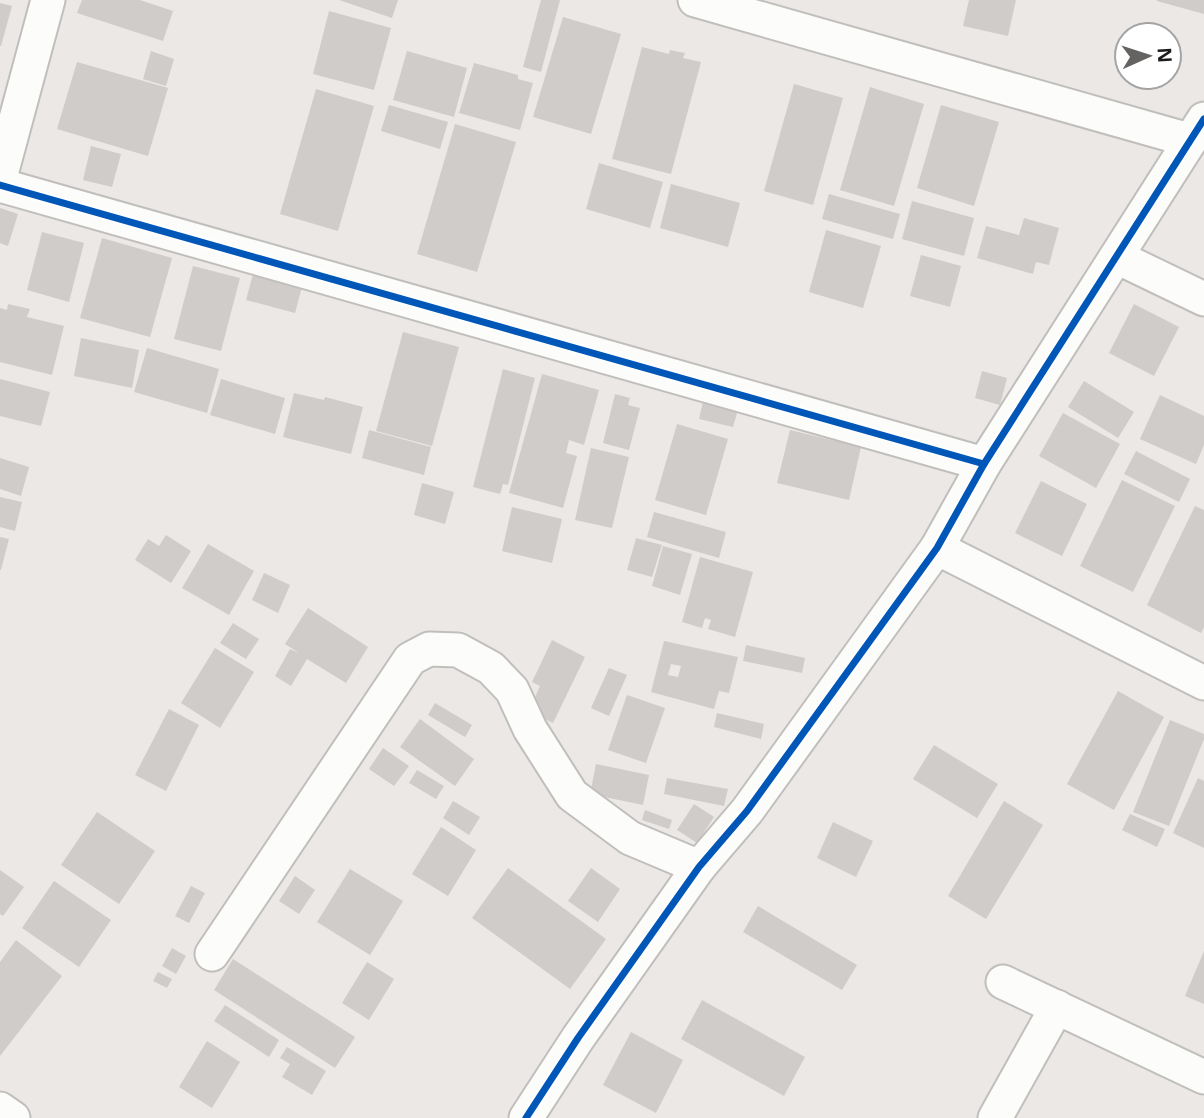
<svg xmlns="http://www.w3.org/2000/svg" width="1204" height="1118" viewBox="0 0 1204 1118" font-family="'Noto Sans',sans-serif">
<rect width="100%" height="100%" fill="#ebe8e5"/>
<g fill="#d0ccca" fill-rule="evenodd">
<path d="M82,0H140L173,11L163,41L77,13Z"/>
<path d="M339,0H398L392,18Z"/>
<path d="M541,0H560L541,72L523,67Z"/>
<path d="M969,0H1016L1008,36L963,26Z"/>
<path d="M1157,0H1204V14L1157,1Z"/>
<path d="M0,3L12,6L1,46H0Z"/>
<path d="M329,11L391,28L374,90L313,74Z"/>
<path d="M563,17L621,34L591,134L533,117Z"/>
<path d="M642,47L669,54L670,50L685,53L683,58L701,62L671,174L612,159Z"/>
<path d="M151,51L174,59L166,86L143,79Z"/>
<path d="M407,51L467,68L454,117L393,100Z"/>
<path d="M77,62L168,88L148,156L57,129Z"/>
<path d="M474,63L518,75V79L533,83L520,130L459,113Z"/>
<path d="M794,84L843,98L813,205L764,191Z"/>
<path d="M870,87L924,104L894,206L840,190Z"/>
<path d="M316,89L374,106L338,231L280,214Z"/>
<path d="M389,105L448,122L440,149L381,131Z"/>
<path d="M941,105L999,122L974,206L917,188Z"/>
<path d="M455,124L516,142L477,272L417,254Z"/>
<path d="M91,146L121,154L112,187L83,180Z"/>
<path d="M599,163L663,182L650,228L586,209Z"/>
<path d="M671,184L740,203L728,247L660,228Z"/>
<path d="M829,194L900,214L893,239L822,219Z"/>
<path d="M912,201L974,218L964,256L902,239Z"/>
<path d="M0,208L18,214L8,246L0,243Z"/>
<path d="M1024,218L1059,228L1049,265L1036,262L1033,274L977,258L986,226L1019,235Z"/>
<path d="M826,230L881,246L863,308L809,292Z"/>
<path d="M42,232L84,243L69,302L27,290Z"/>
<path d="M102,238L172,258L150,337L80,318Z"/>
<path d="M921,255L961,266L950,307L910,296Z"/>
<path d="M193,266L240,278L221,351L174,339Z"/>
<path d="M253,274L302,287L295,313L246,300Z"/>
<path d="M8,304L30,309L27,317L64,326L52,375L0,362V308L7,310Z"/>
<path d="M1134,304L1179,327L1154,376L1109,353Z"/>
<path d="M403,332L459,347L432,446L376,431Z"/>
<path d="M81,338L139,350L132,388L74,376Z"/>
<path d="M147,348L219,369L207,413L134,392Z"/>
<path d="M503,369L535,378L508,485L503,484L500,494L473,487Z"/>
<path d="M982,371L1007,378L1000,405L975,398Z"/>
<path d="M542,374L599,390L584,445L569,440L566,453L577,456L563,508L509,493Z"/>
<path d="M0,379L50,392L41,426L0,416Z"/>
<path d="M221,379L285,398L275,434L210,415Z"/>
<path d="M1084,381L1134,412L1118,438L1068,407Z"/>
<path d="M294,393L324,400L325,397L363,407L351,454L283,437Z"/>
<path d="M615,394L630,398L628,405L640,408L629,450L603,443Z"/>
<path d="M1160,395L1204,416V445L1196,464L1140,439Z"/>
<path d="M704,397L739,406L733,427L699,419Z"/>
<path d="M1063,413L1120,444L1096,488L1039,456Z"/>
<path d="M677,424L728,439L706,515L655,500Z"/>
<path d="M369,430L431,447L424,475L362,458Z"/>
<path d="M790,430L861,447L849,500L777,483Z"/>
<path d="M591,448L629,457L612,528L575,520Z"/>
<path d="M1136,451L1190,479L1179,502L1124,474Z"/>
<path d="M0,458L29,467L21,496L0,489Z"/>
<path d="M1122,480L1175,506L1133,592L1080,566Z"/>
<path d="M1041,481L1087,504L1062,556L1015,533Z"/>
<path d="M422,483L454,492L445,524L414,515Z"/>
<path d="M0,497L22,502L15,531L0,527Z"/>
<path d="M1195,506L1204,510V627L1201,633L1147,605Z"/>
<path d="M512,507L562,519L552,563L502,551Z"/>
<path d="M654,512L726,532L719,558L647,537Z"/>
<path d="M166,535L191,551L171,583L135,560L148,539L159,546Z"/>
<path d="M0,537L9,539L1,570H0Z"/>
<path d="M636,538L662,545L652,577L627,570Z"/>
<path d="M208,544L254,571L229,615L182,588Z"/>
<path d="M663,546L692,554L680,595L652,586Z"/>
<path d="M700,557L753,572L735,637L708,629L711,620L705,618L702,628L682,622Z"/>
<path d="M264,573L290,585L278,613L252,600Z"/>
<path d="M308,608L368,647L346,683L307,659L291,686L275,676L290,649L299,653L285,644Z"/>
<path d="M233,623L259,639L246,659L220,643Z"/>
<path d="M552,640L585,657L553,723L529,711L540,686L532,682Z"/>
<path d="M664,641L738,657L729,693L719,691L714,709L651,692ZM671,664L681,666L678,677L668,675Z"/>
<path d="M746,645L805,658L802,673L743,661Z"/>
<path d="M215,648L254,672L220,728L181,703Z"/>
<path d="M609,668L627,675L609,716L591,708Z"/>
<path d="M1118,691L1164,717L1114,810L1067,784Z"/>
<path d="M627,695L665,708L646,763L608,750Z"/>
<path d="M435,703L472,725L465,737L428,715Z"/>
<path d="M169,709L199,725L166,791L135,775Z"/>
<path d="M717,713L764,724L761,739L714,727Z"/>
<path d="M420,719L474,759L455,786L400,747Z"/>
<path d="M1170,720L1204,734V739L1169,826L1133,812Z"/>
<path d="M934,745L998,784L977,818L913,779Z"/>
<path d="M383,748L409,766L394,786L369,769Z"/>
<path d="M596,764L649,775L643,805L590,794Z"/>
<path d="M417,770L444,786L436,799L409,783Z"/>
<path d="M667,778L728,789L724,806L664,794Z"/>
<path d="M1198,778L1204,781V848L1173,833Z"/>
<path d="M453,801L480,817L469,835L443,818Z"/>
<path d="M1004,801L1043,825L986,919L948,896Z"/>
<path d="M694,804L714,817L697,843L677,830Z"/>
<path d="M645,810L672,820L669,829L642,820Z"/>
<path d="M97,812L155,851L119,904L61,865Z"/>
<path d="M1130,814L1165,829L1157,847L1122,830Z"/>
<path d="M833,822L873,841L856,877L817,858Z"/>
<path d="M441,827L476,850L448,896L412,874Z"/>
<path d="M508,868L606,939L570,989L472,918Z"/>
<path d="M591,868L620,889L598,922L568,901Z"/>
<path d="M350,869L403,901L370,955L317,922Z"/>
<path d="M0,870L24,887L3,916L0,914Z"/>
<path d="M295,876L315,890L299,914L279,901Z"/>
<path d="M54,881L111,920L79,967L22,928Z"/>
<path d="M191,886L205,893L189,923L175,916Z"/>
<path d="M758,906L857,965L842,990L743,932Z"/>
<path d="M16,940L62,976L0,1056V962Z"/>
<path d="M172,948L186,956L176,974L162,966Z"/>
<path d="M1204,951V1004L1185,996Z"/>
<path d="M233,959L355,1037L335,1068L214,990Z"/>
<path d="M367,962L394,979L369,1020L342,1003Z"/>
<path d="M158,972L172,979L167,988L153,981Z"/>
<path d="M702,1000L805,1057L784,1096L681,1039Z"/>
<path d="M225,1005L279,1040L269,1057L214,1021Z"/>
<path d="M631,1032L683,1060L656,1113L603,1085Z"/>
<path d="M207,1041L240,1062L212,1108L179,1087Z"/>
<path d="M287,1047L326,1071L312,1095L282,1077L290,1064L280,1058Z"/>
</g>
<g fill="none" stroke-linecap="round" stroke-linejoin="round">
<g stroke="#c0bfbd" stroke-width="37">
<g id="minor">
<path d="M695,0L1189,140"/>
<path d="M0,178L48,0"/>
<path d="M0,185L984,464"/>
<path d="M1117,257L1204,299"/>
<path d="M937,548L1204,683"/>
<path d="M212,954L410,659L429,649L458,650L491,668L512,690L530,729L572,795L630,838L699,867"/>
<path d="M1003,982L1204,1077"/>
<path d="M0,1109L13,1118"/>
<path d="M526,1118L578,1038L699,867L747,811L937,548L984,464L1204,119"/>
<path d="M995,1118L1057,1007"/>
</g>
</g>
<use href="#minor" stroke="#fcfcfb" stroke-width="33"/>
<g stroke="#fff" stroke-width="11">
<g id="cycleway">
<path d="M0,185L984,464"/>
<path d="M526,1118L578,1038L699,867L747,811L937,548L984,464L1204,119"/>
</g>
</g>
<use href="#cycleway" stroke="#0057b8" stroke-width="7"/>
</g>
<g transform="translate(1148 56) rotate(87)"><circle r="33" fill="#ffffff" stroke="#a4a4a4" stroke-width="2"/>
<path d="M0-5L12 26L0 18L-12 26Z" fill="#646362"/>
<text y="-10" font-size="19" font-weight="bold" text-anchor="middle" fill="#1c1c1c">N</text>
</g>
</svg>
